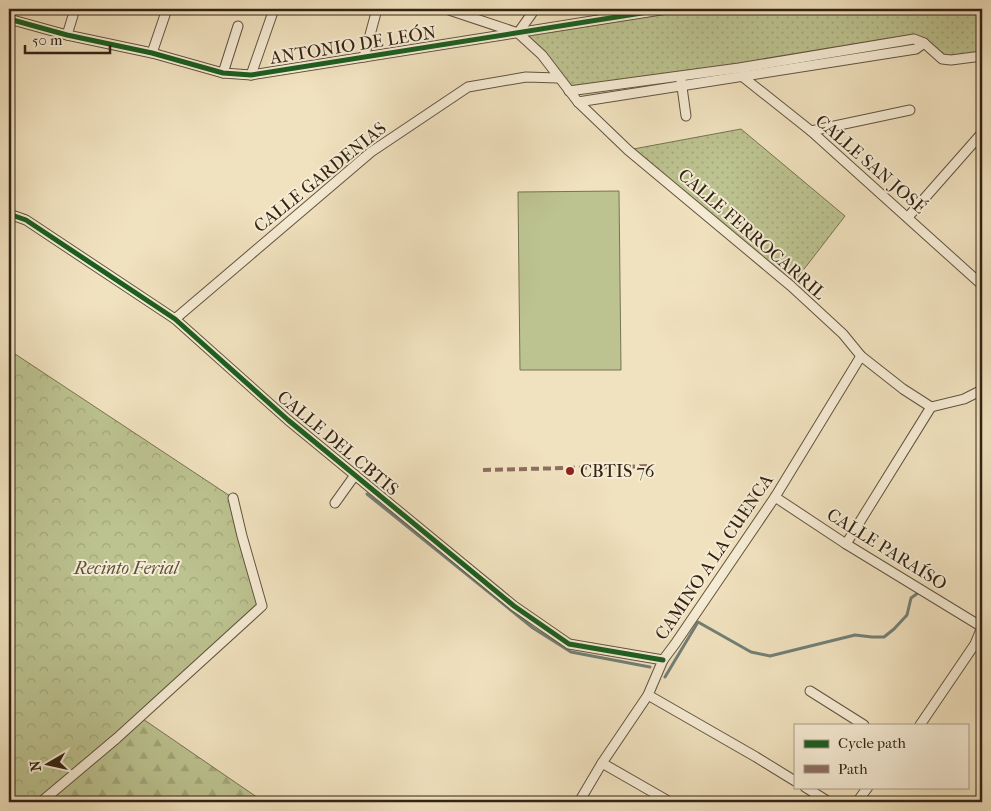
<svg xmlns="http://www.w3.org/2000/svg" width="991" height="811" viewBox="0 0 991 811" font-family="'IM FELL French Canon',serif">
<defs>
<pattern id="grass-dots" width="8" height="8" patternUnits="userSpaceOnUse" patternTransform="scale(1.25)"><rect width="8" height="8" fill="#bcc390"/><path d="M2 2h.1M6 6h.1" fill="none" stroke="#a2a77b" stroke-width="1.8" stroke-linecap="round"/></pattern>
<pattern id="forest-firs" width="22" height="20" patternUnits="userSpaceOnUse" patternTransform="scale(1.25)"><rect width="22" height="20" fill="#bcc390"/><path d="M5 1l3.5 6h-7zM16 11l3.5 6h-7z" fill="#a2a77b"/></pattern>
<pattern id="park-crowns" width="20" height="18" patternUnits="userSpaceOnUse" patternTransform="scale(1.25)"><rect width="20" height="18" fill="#bcc390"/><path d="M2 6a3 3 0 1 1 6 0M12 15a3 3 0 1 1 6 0" fill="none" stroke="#a2a77b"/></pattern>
</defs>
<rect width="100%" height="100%" fill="#f1e2bf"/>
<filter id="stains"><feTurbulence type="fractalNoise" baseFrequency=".004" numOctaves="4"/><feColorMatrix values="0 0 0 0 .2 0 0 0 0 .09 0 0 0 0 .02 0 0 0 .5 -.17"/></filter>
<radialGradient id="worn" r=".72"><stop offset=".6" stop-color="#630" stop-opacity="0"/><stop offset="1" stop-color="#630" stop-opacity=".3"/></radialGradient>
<g fill="url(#grass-dots)" stroke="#777352">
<path d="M667,9H982V56L951,60L924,43L916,49L682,86L680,76L569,91L518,33Z"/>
<path d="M741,129L845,216L791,286L628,150Z"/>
</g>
<path fill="url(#forest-firs)" stroke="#777352" d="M140,717L264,802H41Z"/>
<path fill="url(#park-crowns)" stroke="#777352" d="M9,350L233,498L262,606L39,802H9Z"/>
<path fill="#bcc390" stroke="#777352" d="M619,191L621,370H520L518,192Z"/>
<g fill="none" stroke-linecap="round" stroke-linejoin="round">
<g stroke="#717f76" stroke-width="3">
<path d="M367,494L533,628L571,652L650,667"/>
<path d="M665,677L698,622L751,652L770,656L855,635L872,637H884L894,629L907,615L911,598L918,593"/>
</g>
<g stroke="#62533f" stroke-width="11">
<g id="minor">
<path d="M446,9L518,33L542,55L578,102L628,150L791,286L843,334L861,356L903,389L931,407"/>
<path d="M9,19L67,35L152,53L223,73L251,75L667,9"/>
<path d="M518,33L535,9"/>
<path d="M67,35L75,9"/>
<path d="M152,53L167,9"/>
<path d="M364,57L377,9"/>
<path d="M223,73L238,26"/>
<path d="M251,75L274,9"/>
<path d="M742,75L743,77L811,131L982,285"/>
<path d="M681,80L686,116"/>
<path d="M569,91L739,68L914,39L924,43L942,59L951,60L982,56"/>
<path d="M578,102L916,49L924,43"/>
<path d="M811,131L910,110"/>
<path d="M9,214L26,220L175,319L288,420L514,606L569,644L663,660"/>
<path d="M908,217L982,133"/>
<path d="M175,319L371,152L468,87L526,77L558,78"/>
<path d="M931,407L964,399L982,390"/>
<path d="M775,497L846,544L982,627"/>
<path d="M335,503L355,475"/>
<path d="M846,544L931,407"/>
<path d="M810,691L864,725"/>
<path d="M648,695L756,757L795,781"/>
<path d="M920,725L975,644L982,627"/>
<path d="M602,763L670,802"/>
<path d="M805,787L829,802"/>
<path d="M41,802L117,738L262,606L242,536L233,498"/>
<path d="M579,802L602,763L648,695L663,660L675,644L775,497L861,356"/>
<path d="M857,802L868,787"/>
</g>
</g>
<use href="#minor" stroke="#f6ecd5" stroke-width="9"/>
<path stroke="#8d6e63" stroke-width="4" stroke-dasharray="8 4" stroke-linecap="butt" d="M483,470L651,466"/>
<g stroke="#f6ecd5" stroke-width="8">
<g id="cycleway">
<path d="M9,19L67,35L152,53L223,73L251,75L667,9"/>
<path d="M9,214L26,220L175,319L288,420L514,606L569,644L663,660"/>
</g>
</g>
<use href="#cycleway" stroke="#1b5e20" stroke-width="5"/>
</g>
<circle fill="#8f2418" stroke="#f6ecd5" stroke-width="2" cx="570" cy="471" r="5"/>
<g text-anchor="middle" stroke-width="4" stroke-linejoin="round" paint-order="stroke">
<g font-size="18" fill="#322314" stroke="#f6ecd5">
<text transform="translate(353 45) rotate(-9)" y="6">ANTONIO DE LEÓN</text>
<text transform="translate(871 164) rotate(41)" y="6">CALLE SAN JOSÉ</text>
<text transform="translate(320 177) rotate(-39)" y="6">CALLE GARDENIAS</text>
<text transform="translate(752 234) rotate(41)" y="6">CALLE FERROCARRIL</text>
<text transform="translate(338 443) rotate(40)" y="6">CALLE DEL CBTIS</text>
<text transform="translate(887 549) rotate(32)" y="6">CALLE PARAÍSO</text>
<text transform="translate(714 557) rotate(-56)" y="6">CAMINO A LA CUENCA</text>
</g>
<g font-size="18" fill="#322314" stroke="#f6ecd5" text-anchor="start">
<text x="580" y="477">CBTIS 76</text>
</g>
<g font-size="18" font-style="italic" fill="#5b5339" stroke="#f6ecd5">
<text x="126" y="574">Recinto Ferial</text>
</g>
</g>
<rect width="991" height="811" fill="none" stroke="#f1e2bf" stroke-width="30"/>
<rect x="10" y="10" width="971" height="791" fill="none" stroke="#322314" stroke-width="2.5"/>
<rect x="15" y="15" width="961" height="781" fill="none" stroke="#322314"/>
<rect x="794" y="724" width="175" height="65" fill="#f6ecd5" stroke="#a89c88"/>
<rect x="804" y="740" width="25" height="8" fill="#1b5e20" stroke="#a89c88"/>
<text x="838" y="748" font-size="15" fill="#322314">Cycle path</text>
<rect x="804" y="765" width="25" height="8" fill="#8d6e63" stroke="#a89c88"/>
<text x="838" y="774" font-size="15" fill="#322314">Path</text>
<g transform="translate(48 764) rotate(261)" stroke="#f6ecd5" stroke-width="4" paint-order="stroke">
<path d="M0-4L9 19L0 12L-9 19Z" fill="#322314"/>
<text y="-8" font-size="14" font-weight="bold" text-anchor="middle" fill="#322314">N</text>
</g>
<path d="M25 45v8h85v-8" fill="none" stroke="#322314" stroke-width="2.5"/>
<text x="32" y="45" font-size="15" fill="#322314" stroke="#f6ecd5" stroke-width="4" paint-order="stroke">50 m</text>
<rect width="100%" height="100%" filter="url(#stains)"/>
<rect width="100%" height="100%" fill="url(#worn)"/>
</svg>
